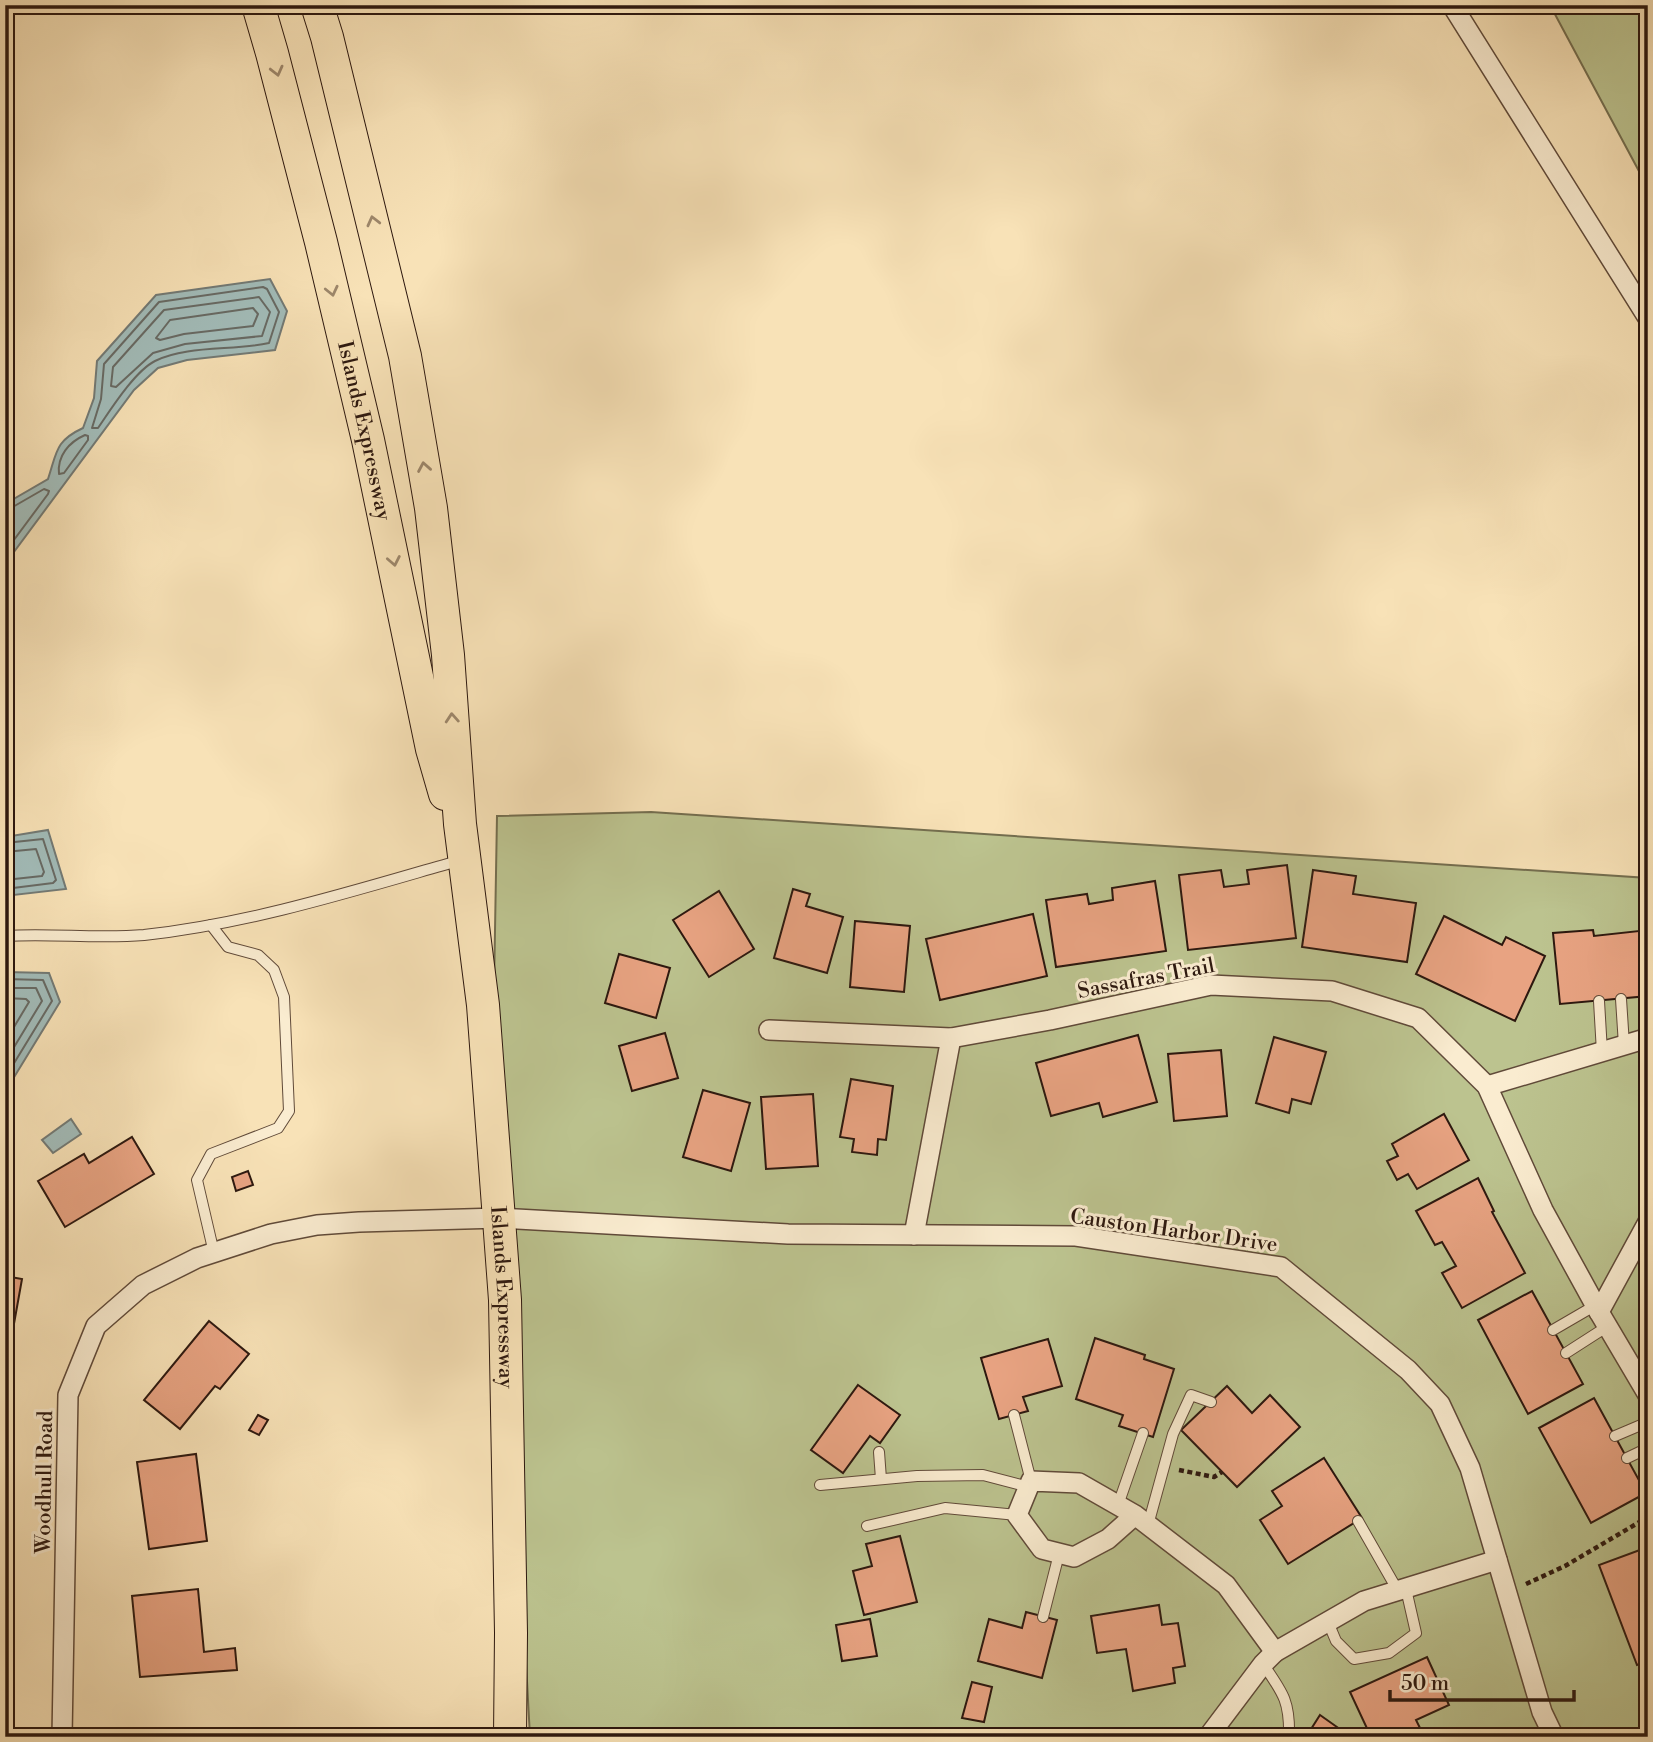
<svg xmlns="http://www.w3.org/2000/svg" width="1653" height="1742" viewBox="0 0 1653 1742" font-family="'Libre Bodoni',serif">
<rect width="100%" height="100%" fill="#f8e2b7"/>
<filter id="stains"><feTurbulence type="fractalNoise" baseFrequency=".00286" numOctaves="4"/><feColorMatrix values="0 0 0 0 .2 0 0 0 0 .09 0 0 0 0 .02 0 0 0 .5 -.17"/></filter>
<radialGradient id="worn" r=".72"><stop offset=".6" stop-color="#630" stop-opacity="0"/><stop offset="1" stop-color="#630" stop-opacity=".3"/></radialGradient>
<g fill="#bcc38f" stroke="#746e4f" stroke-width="2">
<path d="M1550,5H1648V188Z"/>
<path d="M651,812L1648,878V1737H530L493,1045L497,816Z"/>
</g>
<g fill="#a2bcb9" stroke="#737a75" stroke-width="2">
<path d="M270,279L287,311L275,350L187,360L158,368L134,390L5,564V504L48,479C57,452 55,441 83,428L94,398L97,361L156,295Z"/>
<path d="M48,830L66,889L5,896V837Z"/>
<path d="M5,972L49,973L60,1002L5,1092Z"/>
<path d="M71,1119L81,1134L53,1153L42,1140Z"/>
</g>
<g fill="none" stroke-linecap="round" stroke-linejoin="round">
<g stroke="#686a64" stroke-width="2">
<path d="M263,287L267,289L279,312L269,343C234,351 187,345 155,361C135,371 111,409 98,428H92L101,399L104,364L159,302Z"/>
<path d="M259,297L270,312L262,336L185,344L153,353L116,387L111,386L113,367L164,310Z"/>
<path d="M253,308L258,314L253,326L184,334L160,340L156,338L170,320Z"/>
<path d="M85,435L88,436V440L64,473L59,474C57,456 69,442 85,435Z"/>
<path d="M5,509L11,508L44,489L49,491L48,494L5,552"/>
<path d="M5,843L43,839L56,880L53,883L5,889"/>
<path d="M5,852L36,849L44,872L42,876L5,880"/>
<path d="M5,979L43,980L52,1001L5,1078"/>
<path d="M5,988H36L42,1001L5,1062"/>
<path d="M5,998L26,999L29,1002L5,1042"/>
</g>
</g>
<g fill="#e8a382" stroke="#2d180f" stroke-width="2">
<path d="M1287,865L1296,938L1188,950L1179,875L1221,870L1224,887L1249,884L1247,870Z"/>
<path d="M1313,870L1356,876L1353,894L1416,903L1407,962L1302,947Z"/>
<path d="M1155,881L1166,951L1056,967L1046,900L1087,894L1089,904L1113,900L1112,888Z"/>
<path d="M793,889L810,894L806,906L843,917L827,973L774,958Z"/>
<path d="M719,891L754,949L709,977L673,920Z"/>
<path d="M1033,914L1047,976L940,1000L926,939Z"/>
<path d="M1444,916L1502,945L1506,937L1545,956L1515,1021L1416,974Z"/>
<path d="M855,921L910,926L904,992L850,987Z"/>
<path d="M1593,930L1594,936L1648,930V996L1560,1004L1553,933Z"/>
<path d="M619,954L670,968L656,1018L605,1003Z"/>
<path d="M665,1033L678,1078L632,1091L619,1046Z"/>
<path d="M1138,1035L1157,1102L1103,1117L1099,1103L1051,1116L1036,1063Z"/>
<path d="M1274,1037L1326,1052L1311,1104L1292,1099L1289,1113L1256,1103Z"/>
<path d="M1221,1050L1227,1116L1174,1121L1168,1054Z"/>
<path d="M851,1079L893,1086L886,1140L878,1139L877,1155L852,1152L854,1139L840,1137Z"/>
<path d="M703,1090L750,1103L731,1171L683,1157Z"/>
<path d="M813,1094L818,1166L766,1169L761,1097Z"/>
<path d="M1444,1114L1469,1160L1417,1189L1408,1174L1397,1180L1387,1161L1398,1156L1392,1144Z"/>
<path d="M132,1137L154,1174L65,1227L38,1181L84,1154L89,1163Z"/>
<path d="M248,1171L253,1185L236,1191L232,1177Z"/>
<path d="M1478,1178L1494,1211L1492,1212L1525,1273L1462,1308L1442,1273L1456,1266L1442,1242L1435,1245L1416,1211Z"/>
<path d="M5,1276L22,1279L5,1374Z"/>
<path d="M1532,1291L1583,1384L1528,1414L1478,1320Z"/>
<path d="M209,1321L249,1354L220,1389L215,1386L180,1429L144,1400Z"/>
<path d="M1095,1338L1145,1355L1144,1359L1174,1369L1153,1437L1119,1426L1123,1415L1076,1399Z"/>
<path d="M1048,1339L1062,1386L1023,1397L1028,1411L999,1419L981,1358Z"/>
<path d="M858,1385L900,1415L880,1443L870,1436L843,1473L811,1450Z"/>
<path d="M1227,1386L1252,1413L1270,1395L1300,1427L1237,1487L1181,1430Z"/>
<path d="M1594,1398L1646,1493L1591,1523L1539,1428Z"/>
<path d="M258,1415L268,1420L259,1435L249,1430Z"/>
<path d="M196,1454L207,1541L149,1549L137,1462Z"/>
<path d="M1324,1458L1362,1518L1288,1564L1260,1520L1282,1506L1272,1491Z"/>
<path d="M900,1536L917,1602L864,1615L853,1571L872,1566L866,1544Z"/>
<path d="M1648,1547V1661L1637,1665L1599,1565Z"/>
<path d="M198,1589L204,1652L235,1648L237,1670L140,1677L132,1596Z"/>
<path d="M1159,1605L1162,1625L1178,1623L1185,1666L1173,1668L1175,1683L1133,1691L1126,1649L1097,1653L1091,1616Z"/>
<path d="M1026,1612L1057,1620L1042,1678L978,1661L989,1619L1022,1628Z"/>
<path d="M870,1619L877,1656L842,1661L836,1625Z"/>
<path d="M1427,1657L1449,1705L1416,1720L1423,1734L1416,1737H1371L1350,1692Z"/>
<path d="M972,1682L992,1687L984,1722L962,1718Z"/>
<path d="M1320,1715L1351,1737H1306Z"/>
<path d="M194,1733V1737H150Z"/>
</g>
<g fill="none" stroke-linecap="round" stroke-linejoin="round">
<g stroke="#604a39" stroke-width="12">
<g id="service">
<path d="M211,925L228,947L258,955L274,970L284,997L289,1111L278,1128L211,1154L197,1180L214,1253"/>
<path d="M5,936C51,933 98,939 144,935C253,923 356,890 461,860"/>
<path d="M1621,999L1624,1045"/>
<path d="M1599,1001L1602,1052"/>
<path d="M1553,1330L1596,1305"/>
<path d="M1566,1353L1608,1326"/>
<path d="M1014,1415L1031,1481"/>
<path d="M1615,1436L1648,1422"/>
<path d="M879,1452L881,1479"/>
<path d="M1627,1458L1648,1448"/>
<path d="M820,1485L917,1476L983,1475L1029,1487"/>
<path d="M1118,1505L1143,1433"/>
<path d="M1358,1521L1398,1591"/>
<path d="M1148,1525L1173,1434L1191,1395L1211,1402"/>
<path d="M867,1526L945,1508L1017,1515"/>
<path d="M1043,1617L1059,1554"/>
<path d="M1328,1622L1336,1641L1354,1659L1389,1653L1416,1633L1406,1589"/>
<path d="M1263,1664C1283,1693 1290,1701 1289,1737"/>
<path d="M43,1737L62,1736"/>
</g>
</g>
<g stroke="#604a39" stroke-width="22">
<g id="minor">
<path d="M1452,5L1648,318"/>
<path d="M769,1030L951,1038L1050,1020L1211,985L1332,991L1418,1018L1487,1086L1543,1210L1599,1312L1648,1395"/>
<path d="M1487,1086L1648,1038"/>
<path d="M914,1235L951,1038"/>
<path d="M1599,1312L1648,1222"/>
<path d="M1135,1515L1108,1539L1074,1557L1042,1549L1017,1515L1031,1481L1079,1483L1135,1515L1226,1585L1275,1652"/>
<path d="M62,1737L68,1395L96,1326L143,1285L197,1258L271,1234L317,1225L359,1222L499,1218L788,1234L1076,1236L1281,1267L1408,1370L1440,1404L1470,1468L1542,1712L1554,1737"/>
<path d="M1208,1737L1263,1664L1275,1652L1364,1601L1497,1560"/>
</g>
</g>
<g stroke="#2d180f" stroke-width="34">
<g id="primary">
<path id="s1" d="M258,5L272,53L321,242L368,440L432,749L445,794"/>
<path id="s2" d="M317,5L327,37L405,356L431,508L448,655L460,824L483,1005L505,1300L511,1633L510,1737"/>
</g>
</g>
<g stroke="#2d180f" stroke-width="4.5" stroke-dasharray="5 3.5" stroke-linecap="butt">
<path d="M1179,1470L1214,1477L1222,1472"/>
<path d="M1526,1584L1565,1566L1648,1517"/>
</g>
<use href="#service" stroke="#faecd0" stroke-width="10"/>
<use href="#minor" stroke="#faecd0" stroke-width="19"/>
<use href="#primary" stroke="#f8e2b7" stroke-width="32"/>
</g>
<defs><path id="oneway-chevron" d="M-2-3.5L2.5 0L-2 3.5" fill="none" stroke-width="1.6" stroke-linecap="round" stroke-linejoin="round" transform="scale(1.75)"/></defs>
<g stroke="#9d876b">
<use href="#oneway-chevron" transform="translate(277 71) rotate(76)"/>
<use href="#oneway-chevron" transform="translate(373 221) rotate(-104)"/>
<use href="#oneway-chevron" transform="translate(332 291) rotate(77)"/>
<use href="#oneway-chevron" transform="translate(424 467) rotate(-100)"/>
<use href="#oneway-chevron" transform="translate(394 561) rotate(79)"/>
<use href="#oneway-chevron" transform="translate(452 718) rotate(-94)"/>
</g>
<g text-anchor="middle" stroke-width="6" stroke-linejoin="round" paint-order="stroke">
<g font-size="21" fill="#2d180f" stroke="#faecd0">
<text dy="7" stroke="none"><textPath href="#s1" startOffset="439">Islands Expressway</textPath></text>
<text transform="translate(1146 978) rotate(-11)" y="7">Sassafras Trail</text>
<text transform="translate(1174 1230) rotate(8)" y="7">Causton Harbor Drive</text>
<text dy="7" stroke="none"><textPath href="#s2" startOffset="1309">Islands Expressway</textPath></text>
<text transform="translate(44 1482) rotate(-89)" y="7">Woodhull Road</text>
</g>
</g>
<rect width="1653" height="1742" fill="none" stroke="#f8e2b7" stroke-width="28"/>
<rect x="7" y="7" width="1639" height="1728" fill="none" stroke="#2d180f" stroke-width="3.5"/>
<rect x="14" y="14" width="1625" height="1714" fill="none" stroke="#2d180f" stroke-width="2"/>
<path d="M1390 1690v10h184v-10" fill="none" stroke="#2d180f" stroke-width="3.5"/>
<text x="1401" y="1690" font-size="21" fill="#2d180f" stroke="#faecd0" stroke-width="5" paint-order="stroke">50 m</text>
<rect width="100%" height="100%" filter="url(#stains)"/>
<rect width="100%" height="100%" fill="url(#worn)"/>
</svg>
